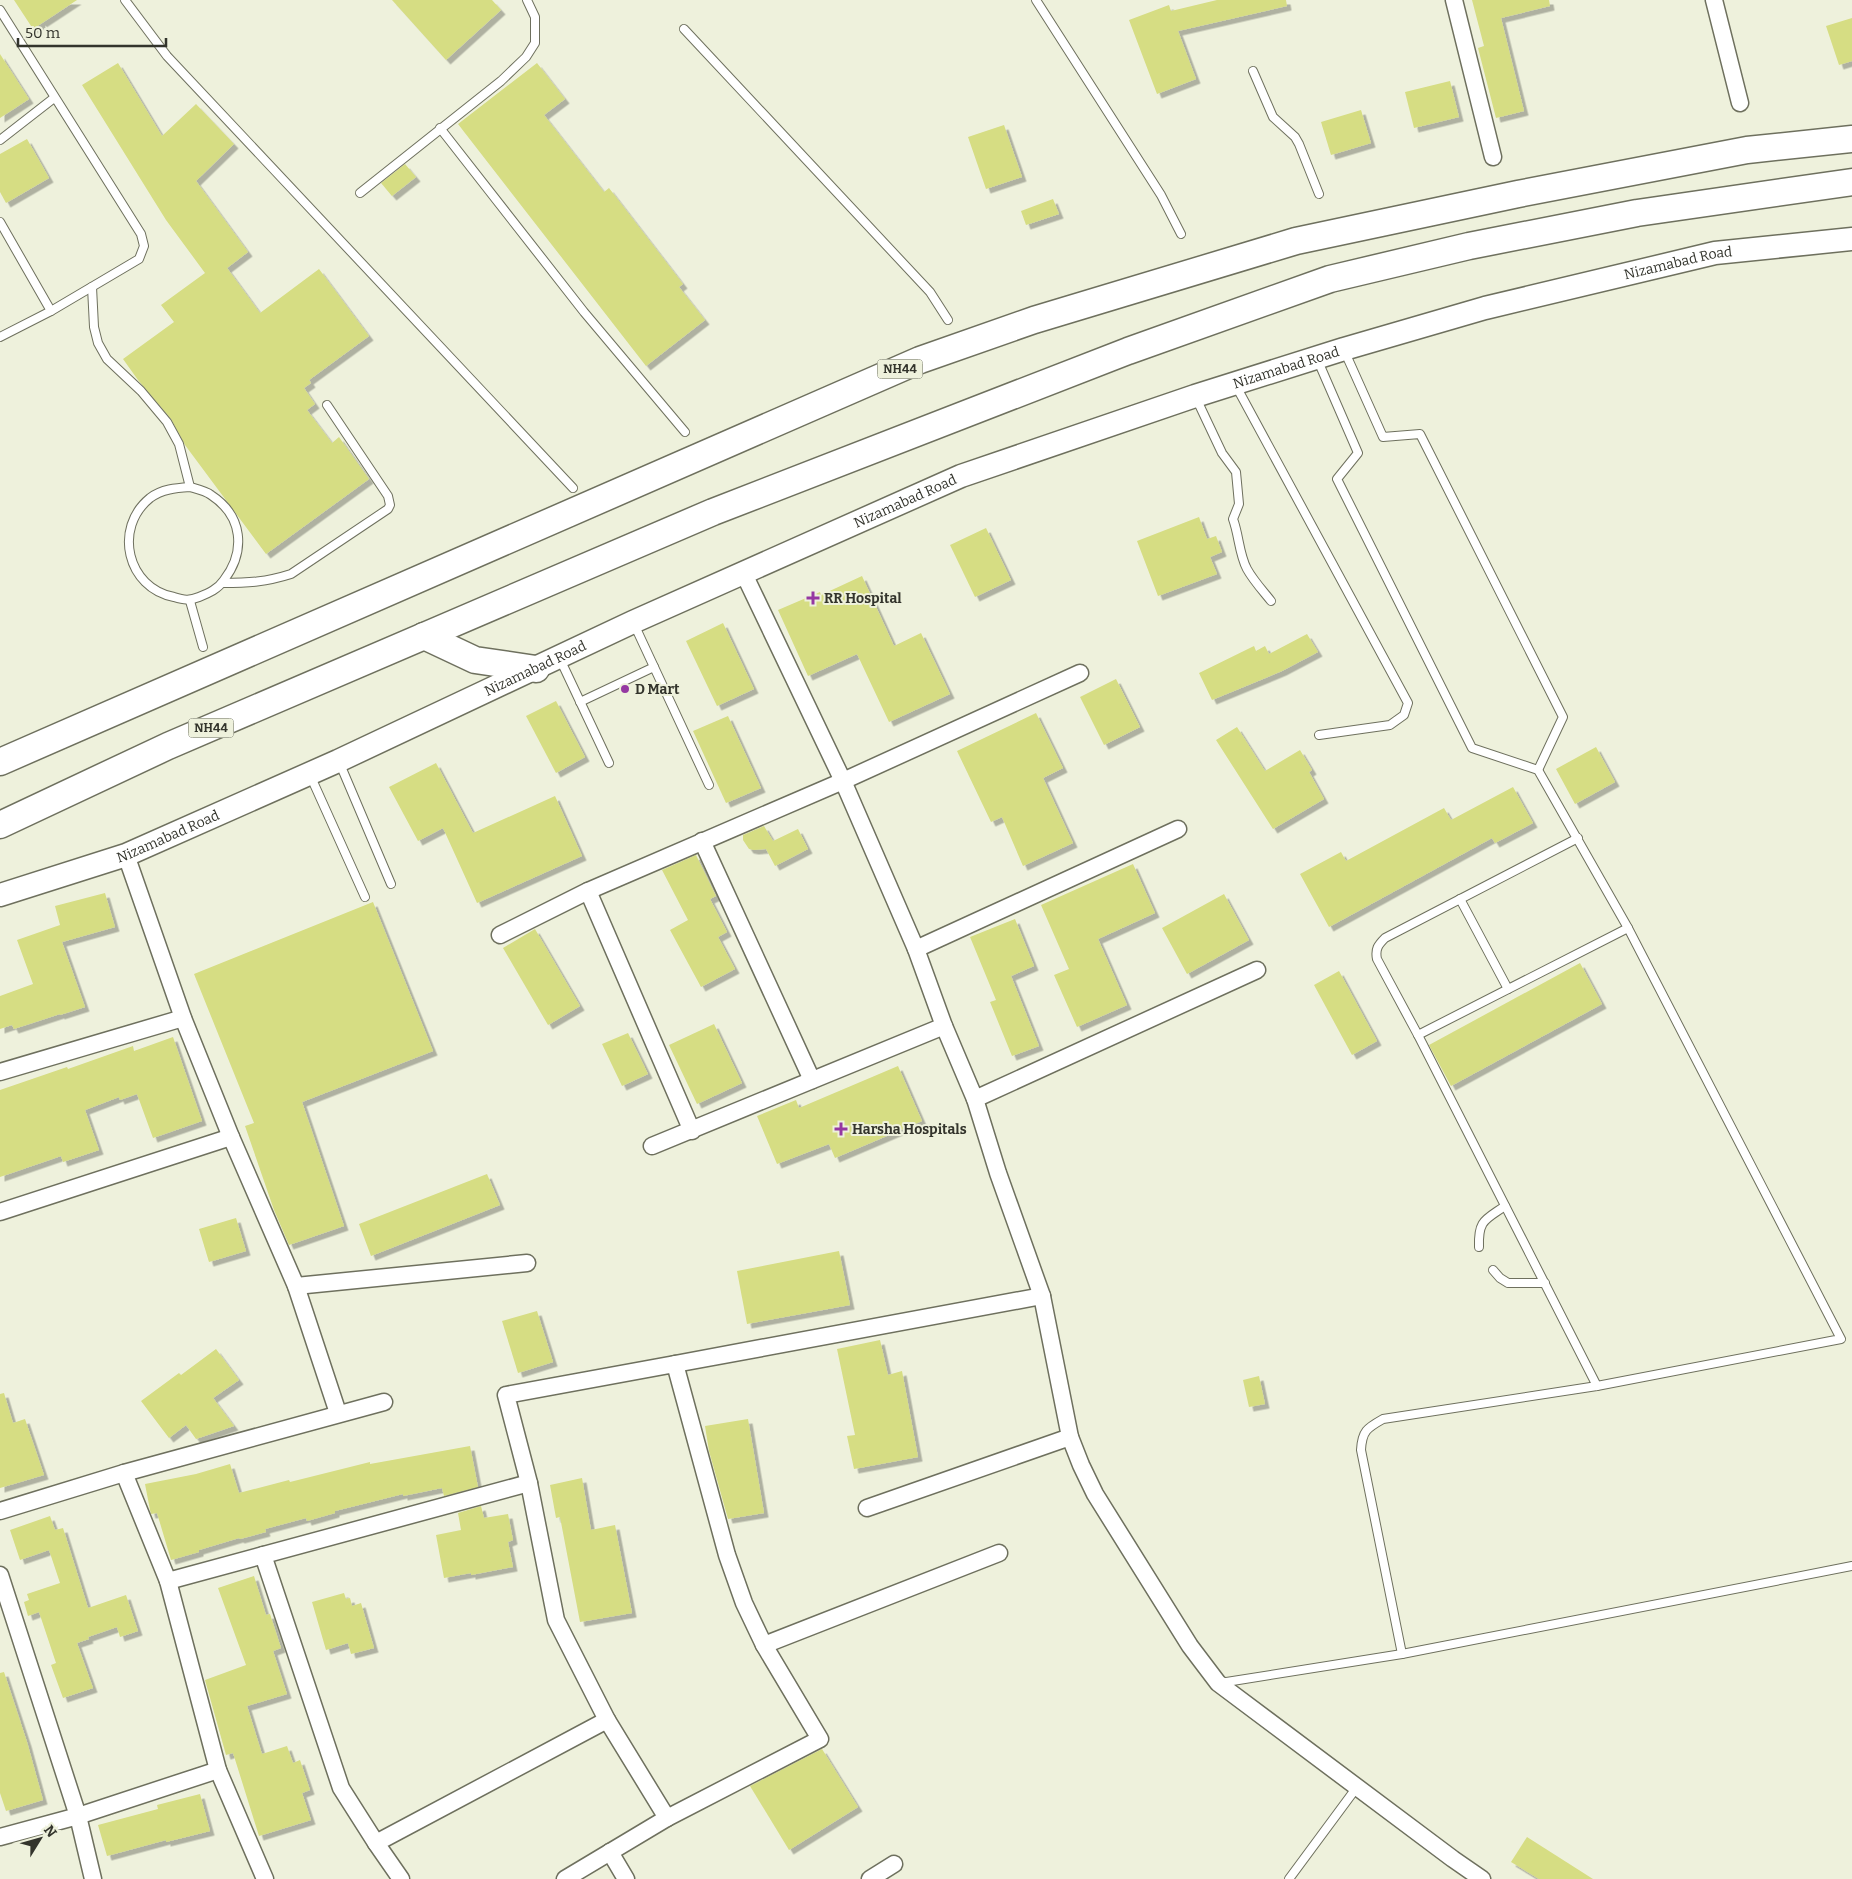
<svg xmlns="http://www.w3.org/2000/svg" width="1852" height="1879" viewBox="0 0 1852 1879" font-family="Bitter,serif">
<defs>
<filter id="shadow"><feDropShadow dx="4.5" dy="4.5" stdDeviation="0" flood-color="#0004"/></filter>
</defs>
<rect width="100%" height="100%" fill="#eef1dc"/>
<g fill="#d6dd83" filter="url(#shadow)">
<path d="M14,0H77L33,29Z"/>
<path d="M392,0H492L501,10L446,60Z"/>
<path d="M1217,0H1286L1287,6L1178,31L1196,79L1157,94L1129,20L1169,5L1171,11Z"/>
<path d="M1472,0H1549L1550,6L1501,18L1524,111L1496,118L1478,48L1484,46Z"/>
<path d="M1852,18V61L1839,65L1826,26Z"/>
<path d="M0,54L29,99L0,118Z"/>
<path d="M118,63L162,136L196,104L234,144L196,181L248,252L227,268L260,313L319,269L369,336L309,380L311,383L304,388L315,404L307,410L332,443L339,437L369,479L266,554L185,445L171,419L138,380L123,359L174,322L161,305L205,273L166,220L82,85Z"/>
<path d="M537,63L565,99L544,115L604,192L609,188L683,284L679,287L705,320L646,366L458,124Z"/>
<path d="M1450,81L1459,117L1414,128L1405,92Z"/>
<path d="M1361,110L1371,143L1331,155L1321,122Z"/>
<path d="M1004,125L1022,177L986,189L968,137Z"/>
<path d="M27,139L49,178L6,203L0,192V154Z"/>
<path d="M405,164L416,177L392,196L381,183Z"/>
<path d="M1053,199L1059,214L1026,225L1021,211Z"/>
<path d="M1199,517L1207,539L1216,536L1222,552L1210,557L1217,574L1158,596L1137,541Z"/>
<path d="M986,528L1011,580L975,597L950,545Z"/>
<path d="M862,576L894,646L921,633L950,694L889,722L857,654L808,676L778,610L820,592L821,595Z"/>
<path d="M723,623L754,689L717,706L686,641Z"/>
<path d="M1307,634L1318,652L1282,671L1212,700L1199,673L1254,646L1256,651L1265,646L1269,654Z"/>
<path d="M1116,679L1140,727L1104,745L1080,697Z"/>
<path d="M556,701L585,757L556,773L526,716Z"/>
<path d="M1036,713L1063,768L1043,778L1073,843L1023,866L1002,817L991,822L957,751Z"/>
<path d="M728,716L761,788L726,803L693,731Z"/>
<path d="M1237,727L1265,771L1300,750L1312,770L1309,772L1324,799L1273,829L1216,740Z"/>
<path d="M1596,747L1615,782L1575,804L1556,769Z"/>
<path d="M436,763L473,833L555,796L582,856L477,903L443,828L418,841L389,787Z"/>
<path d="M1513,787L1533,823L1495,843L1492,838L1329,927L1300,874L1341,852L1346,861L1444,808L1451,820Z"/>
<path d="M764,826L773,841L798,829L808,849L775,866L766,849L754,850L749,849L743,840V835Z"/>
<path d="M696,855L716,896L710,899L727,932L718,937L735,969L701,987L670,930L688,920L662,870Z"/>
<path d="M1133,864L1155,913L1098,939L1127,1005L1077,1027L1054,975L1069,969L1041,905Z"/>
<path d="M105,893L115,927L62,942L85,1007L60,1015V1014L14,1029L12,1025L0,1029V996L33,984L17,940L60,925L55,906Z"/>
<path d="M1224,894L1249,940L1187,974L1162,928Z"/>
<path d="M373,902L433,1051L302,1102L344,1226L289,1245L274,1210L245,1126L254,1123L194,974Z"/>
<path d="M1015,919L1034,966L1011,976L1039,1046L1012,1056L990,1002L996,1000L970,937Z"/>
<path d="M535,929L580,1006L548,1025L503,948Z"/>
<path d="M1580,963L1602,1004L1451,1086L1429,1045Z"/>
<path d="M1339,971L1377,1041L1352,1055L1314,985Z"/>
<path d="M714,1024L742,1083L697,1104L669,1045Z"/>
<path d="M628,1033L648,1074L622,1086L602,1044Z"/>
<path d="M173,1037L202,1121L153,1138L137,1094L120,1100L119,1097L85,1110L99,1150L63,1162L61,1156L0,1177V1090L67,1067L68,1069L133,1046L134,1051Z"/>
<path d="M898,1066L922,1121L835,1158L829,1144L777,1164L757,1116L796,1100L799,1108Z"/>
<path d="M487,1174L500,1205L371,1256L359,1224Z"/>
<path d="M236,1218L246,1251L209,1262L199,1229Z"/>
<path d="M839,1251L850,1305L747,1324L737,1271Z"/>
<path d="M537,1311L553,1362L518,1373L502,1321Z"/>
<path d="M880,1340L888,1375L902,1371L918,1457L854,1469L847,1436L855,1435L837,1349Z"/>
<path d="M216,1349L239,1380L213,1398L234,1426L196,1439L186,1425L169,1438L141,1401L179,1373L181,1375Z"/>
<path d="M1259,1376L1265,1404L1249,1407L1243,1380Z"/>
<path d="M4,1393L13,1423L25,1419L44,1475L0,1488V1394Z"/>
<path d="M748,1419L764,1513L728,1519L709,1451L705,1426Z"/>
<path d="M470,1446L478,1487L444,1496L442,1488L403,1496V1494L335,1511V1513L307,1521L306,1518L265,1529L266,1532L240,1539L239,1538L199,1550V1552L171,1560L157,1513L151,1514L150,1510L145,1484L196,1474L230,1464L239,1493L289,1480L290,1482L370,1462V1464Z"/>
<path d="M582,1478L591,1530L615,1525L632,1613L580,1622L560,1517L556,1518L550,1485Z"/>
<path d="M481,1506L484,1518L508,1514L513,1540L508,1542L513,1567L471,1575V1573L444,1578L436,1535L461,1530L458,1513Z"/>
<path d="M50,1516L55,1530L63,1528L88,1608L126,1595L138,1631L120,1637L117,1627L88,1637L89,1639L77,1643L93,1688L63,1698L51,1665L56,1663L39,1612L28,1616L24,1602L29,1600L27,1594L60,1583L49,1550L20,1560L10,1530Z"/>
<path d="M254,1576L266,1615L270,1614L281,1648L273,1651L287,1694L247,1706L262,1754L287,1746L293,1763L300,1760L310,1790L302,1793L311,1820L259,1836L233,1753L226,1755L205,1680L246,1665L218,1588Z"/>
<path d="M344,1593L346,1599L350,1598L352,1606L361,1603L374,1648L351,1654L348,1643L326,1650L312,1602Z"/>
<path d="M4,1672L27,1742L43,1800L6,1811L0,1793V1673Z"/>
<path d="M822,1749L858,1807L789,1850L750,1786Z"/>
<path d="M200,1794L210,1831L166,1842V1840L107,1856L98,1825L158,1809L157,1805Z"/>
<path d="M1527,1837L1593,1879H1539L1511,1862Z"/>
</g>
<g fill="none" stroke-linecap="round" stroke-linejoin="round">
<g stroke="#6e705e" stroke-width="10">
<g id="service">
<path d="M125,0L167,56L573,488"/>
<path d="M1036,0L1161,195L1181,234"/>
<path d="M0,10L141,234L144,246L139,259L51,311L0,337"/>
<path d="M684,29L930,292L948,320"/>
<path d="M1253,71L1273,117L1295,137L1299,144L1319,194"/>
<path d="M440,128L584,312L685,432"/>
<path d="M0,140L54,98"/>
<path d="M360,193L501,81L526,57L535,43V17L527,0"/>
<path d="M0,222L51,311"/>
<path d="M92,287L94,327L98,343L107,359L141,391L167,422L179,444L190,487"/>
<path d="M1344,350L1383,437L1420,434L1563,717L1538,770"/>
<path d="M1318,361L1358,453L1337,479L1472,748L1538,770L1628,928L1841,1339L1597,1386L1383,1419C1367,1428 1362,1431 1361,1450L1402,1654"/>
<path d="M1236,386L1408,703L1404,715L1390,725L1319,735"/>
<path d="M1196,398L1222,453L1236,472L1239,504L1233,519C1239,535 1239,554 1247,569C1253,580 1263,591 1271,601"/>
<path d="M190,487C197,489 206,491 211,495C243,516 246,551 224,580C218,589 209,593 199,597C189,601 184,600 174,597C127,588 113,528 150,498C162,489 176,488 190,487Z"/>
<path d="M223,583C248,583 266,582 291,574L388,509L390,505L388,496L327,405"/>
<path d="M190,601L203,647"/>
<path d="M634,624L709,785"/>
<path d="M560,659L609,763"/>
<path d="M580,702L654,667"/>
<path d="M340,764L391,884"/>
<path d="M310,775L365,897"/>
<path d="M1578,838L1385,938C1378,945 1375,949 1377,959L1418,1035L1597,1386"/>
<path d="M1460,899L1508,989"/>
<path d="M1418,1035L1628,928"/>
<path d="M1479,1247C1478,1220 1485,1220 1505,1206"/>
<path d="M1493,1270L1500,1278L1508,1283H1545"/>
<path d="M1220,1683L1402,1654L1852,1566"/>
<path d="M1289,1879L1357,1787"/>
</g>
</g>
<g stroke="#6e705e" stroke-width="19">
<g id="minor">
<path d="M1454,0L1493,157"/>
<path d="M1714,0L1740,103"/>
<path d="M744,574L843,781L916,949L944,1026L975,1099L998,1173L1042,1296L1070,1437L867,1508"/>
<path d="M702,841L812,1080"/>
<path d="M126,855L183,1018L231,1137L296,1286L338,1413"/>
<path d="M588,891L692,1131"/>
<path d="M500,935L588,891L843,781L1080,673"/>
<path d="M916,949L1178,829"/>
<path d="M0,1072L183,1018"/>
<path d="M975,1099L1257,970"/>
<path d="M652,1146L944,1026"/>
<path d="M0,1212L231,1137"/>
<path d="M296,1286L527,1263"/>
<path d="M675,1364L727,1555L744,1603L764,1645L820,1739L667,1818L607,1720L556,1620L529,1483L506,1395Z"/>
<path d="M675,1364L1042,1296"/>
<path d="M1070,1437L1081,1465L1095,1494L1190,1646L1218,1683L1453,1859L1482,1879"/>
<path d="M124,1473L168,1581L529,1483"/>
<path d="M0,1511L124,1473L384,1402"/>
<path d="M263,1555L341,1788L376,1843"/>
<path d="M0,1575L78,1816L93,1879"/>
<path d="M168,1581L218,1770L265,1879"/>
<path d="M764,1645L999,1553"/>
<path d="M0,1837L78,1816L218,1770"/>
<path d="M610,1852L626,1879"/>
<path d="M401,1879L376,1843L607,1720"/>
<path d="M565,1879L667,1818"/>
<path d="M870,1879L894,1864"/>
</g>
</g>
<g stroke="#6e705e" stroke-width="25">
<g id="secondary">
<path id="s1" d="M0,895L126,855L338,761L633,622L961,476L1195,396L1344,349L1485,308L1715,253L1852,239"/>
</g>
</g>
<g stroke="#6e705e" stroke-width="29">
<g id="trunk">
<path d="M424,636L475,660L536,669"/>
<path d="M0,762L920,360L1034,320L1296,241L1518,194L1747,150L1852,139"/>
<path d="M0,825L168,746L713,512L1128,351L1330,279L1469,246L1637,213L1852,182"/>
</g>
</g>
<use href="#service" stroke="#fff" stroke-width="8"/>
<use href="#minor" stroke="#fff" stroke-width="16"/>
<use href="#secondary" stroke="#fff" stroke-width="22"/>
<use href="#trunk" stroke="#fff" stroke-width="26"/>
</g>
<g fill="#9538a2" stroke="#eef1dc" stroke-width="2">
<path d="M810.5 590.5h5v5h5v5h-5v5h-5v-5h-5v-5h5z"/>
<circle cx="625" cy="689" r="5"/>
<path d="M838.5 1121.5h5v5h5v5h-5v5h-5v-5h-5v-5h5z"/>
</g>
<g text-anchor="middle" stroke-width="4" stroke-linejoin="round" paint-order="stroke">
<g fill="#eef1dc" stroke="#6b6d61" stroke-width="1">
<rect x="877.5" y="359.5" width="45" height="19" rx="4"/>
<rect x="188.5" y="718.5" width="45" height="19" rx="4"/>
</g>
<g font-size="12" font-weight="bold" fill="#33342c">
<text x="900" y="373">NH44</text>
<text x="211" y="732">NH44</text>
</g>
<g font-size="14" fill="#33342c" stroke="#eef1dc">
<text dy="5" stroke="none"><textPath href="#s1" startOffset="1798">Nizamabad Road</textPath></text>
<text dy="5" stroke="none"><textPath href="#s1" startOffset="1392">Nizamabad Road</textPath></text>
<text dy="5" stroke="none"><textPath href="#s1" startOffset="988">Nizamabad Road</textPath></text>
<text dy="5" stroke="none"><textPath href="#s1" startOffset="582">Nizamabad Road</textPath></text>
<text dy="5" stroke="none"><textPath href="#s1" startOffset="178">Nizamabad Road</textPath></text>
</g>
<g font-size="14" font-weight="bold" fill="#33342c" stroke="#eef1dc" text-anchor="start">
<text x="824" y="603">RR Hospital</text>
<text x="635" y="694">D Mart</text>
<text x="852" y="1134">Harsha Hospitals</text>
</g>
</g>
<g transform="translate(40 1839) rotate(53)" stroke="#eef1dc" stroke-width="4" paint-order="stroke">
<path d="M0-4L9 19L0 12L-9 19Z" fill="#33342c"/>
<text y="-8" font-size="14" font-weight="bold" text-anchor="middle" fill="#33342c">N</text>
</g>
<path d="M18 38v8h148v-8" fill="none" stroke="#33342c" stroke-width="2.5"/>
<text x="25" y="38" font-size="15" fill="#33342c" stroke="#eef1dc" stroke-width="4" paint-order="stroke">50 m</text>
</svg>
